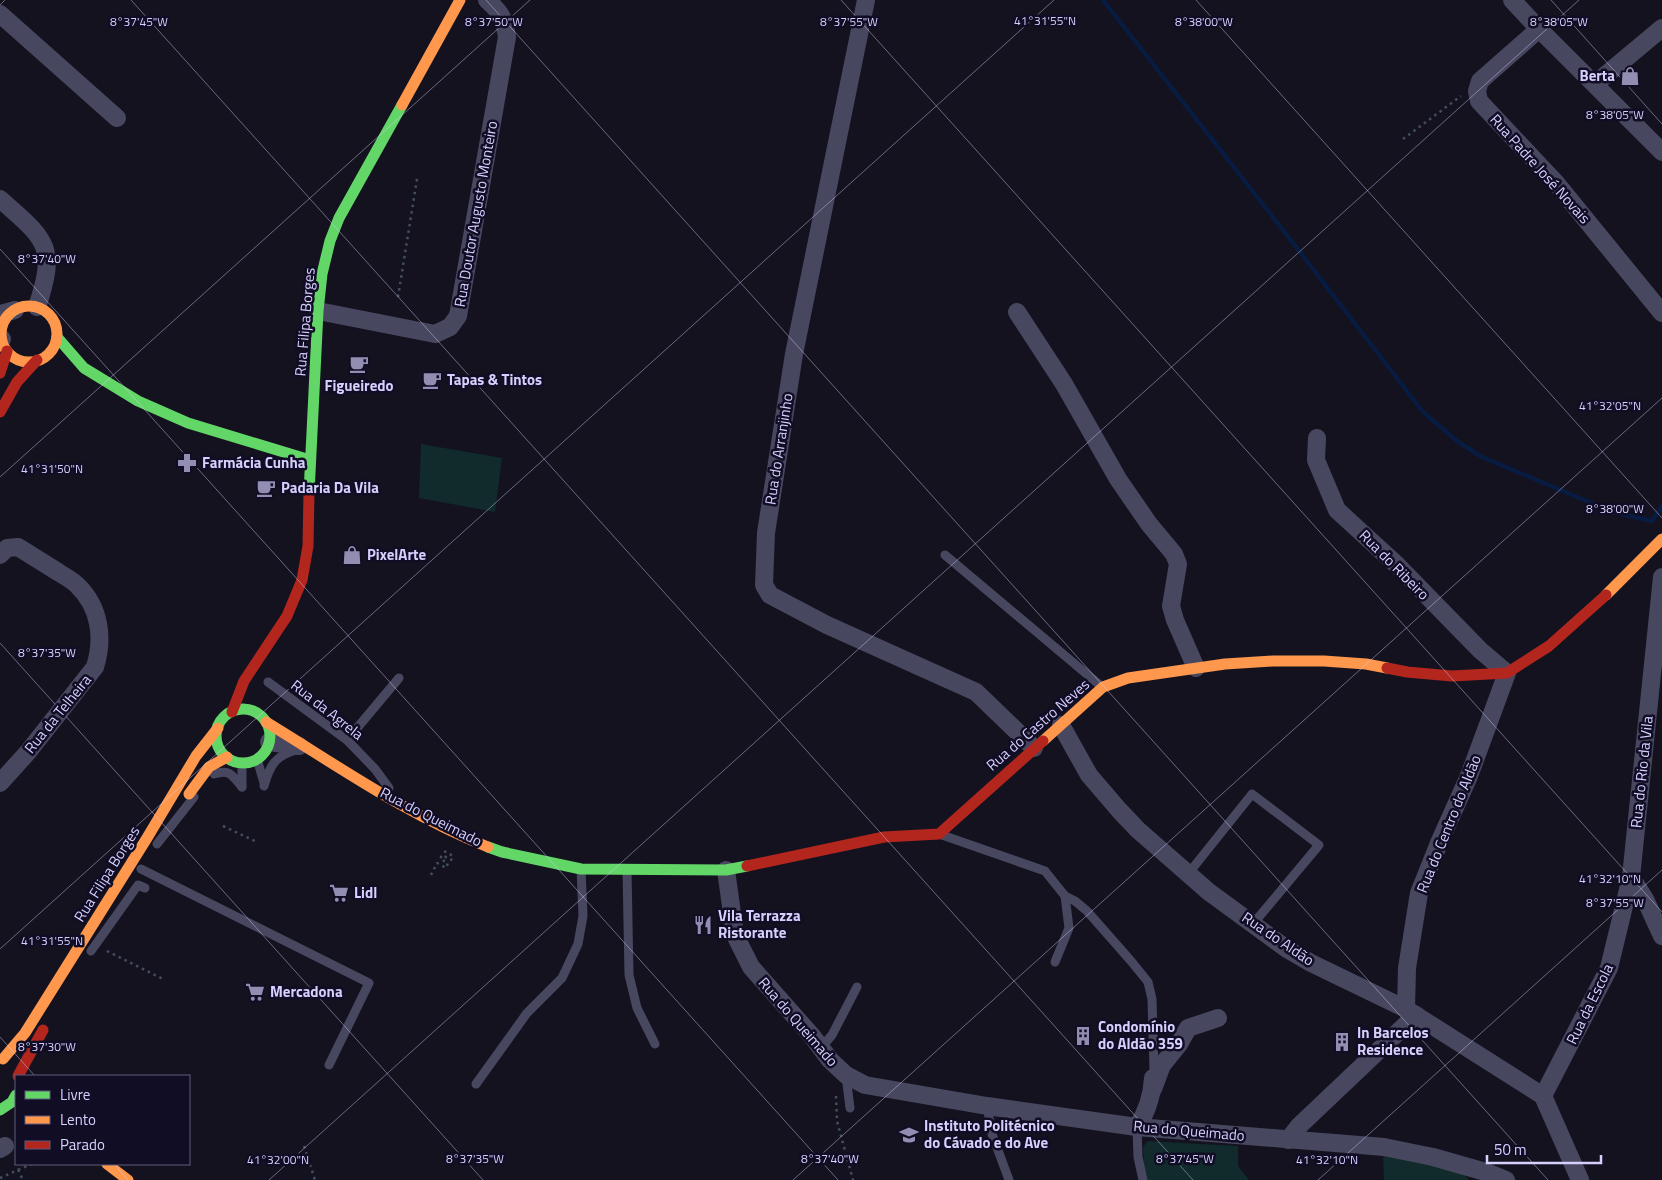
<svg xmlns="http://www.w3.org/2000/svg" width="1662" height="1180" viewBox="0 0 1662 1180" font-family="'Titillium Web',sans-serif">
<rect width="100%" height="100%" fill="#14121f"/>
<g fill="#112a2b">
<path d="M421,444L502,458L495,512L419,498Z"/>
<path d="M1148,1141L1238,1146V1166L1249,1180H1148L1144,1165L1143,1147Z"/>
<path d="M1383,1153L1462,1172L1469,1180H1384Z"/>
</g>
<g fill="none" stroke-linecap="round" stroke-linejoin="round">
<path stroke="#081b40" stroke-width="4.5" d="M1103,0L1276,221L1423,412L1457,441L1482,457L1613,512L1652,521L1662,506"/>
<g stroke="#424f5e" stroke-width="2.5" stroke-dasharray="2.5 4" stroke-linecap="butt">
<path d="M1403,139L1461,96"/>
<path d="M398,297L417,179"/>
<path d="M223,826L257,842"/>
<path d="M431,875L437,863L446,868L448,863L440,859L442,855L451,860L453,856L444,851L445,850"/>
<path d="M107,951L163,979"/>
<path d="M836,1096L837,1121L853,1180"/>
<path d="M304,1146L315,1180"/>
<path d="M18,1170L32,1164"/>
<path d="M0,1178L18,1170L23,1180"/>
</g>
<g stroke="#484760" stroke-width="9">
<path d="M945,555L1101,686"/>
<path d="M268,682L347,740L375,769L389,788"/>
<path d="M347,740L399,678"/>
<path d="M257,759L264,783"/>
<path d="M214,774C230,769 232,775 242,787"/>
<path d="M264,786C270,765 275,756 296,750"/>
<path d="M242,787V763"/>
<path d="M942,835L1045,871L1065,896L1075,901L1087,911L1131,961L1148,982L1152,999L1154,1069"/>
<path d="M157,844L194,797"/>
<path d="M141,869L369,983L329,1065"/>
<path d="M627,870L629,975L637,1008L655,1044"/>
<path d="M1188,874L1252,794L1319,845L1253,924"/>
<path d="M91,951L138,885L145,888"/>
<path d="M1055,962L1069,928L1065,896"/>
<path d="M821,1048L832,1035L857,987"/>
<path d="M846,1076L850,1108"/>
<path d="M476,1084L527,1013L562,978L578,944L583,916L581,869"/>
<path d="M987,1106L992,1134L1009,1180"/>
<path d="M1137,1127L1138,1157L1143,1180"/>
</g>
<g stroke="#484760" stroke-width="18">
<path d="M866,0L794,354L766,533L764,585L770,595L827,625L976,692L1034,748"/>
<path d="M1512,0L1539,29L1662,152"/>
<path d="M0,14L117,118"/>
<path d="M1539,29L1480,81L1477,91L1479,101L1556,183L1662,313"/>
<path d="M1595,84L1662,28"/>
<path d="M0,199C45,239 58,245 37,307"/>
<path d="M318,311L435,334L450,327L458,316L507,37C504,17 501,13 487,0"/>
<path d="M1017,312L1064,384L1118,479L1149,524L1174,554L1178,564L1171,606L1175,620L1196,668"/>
<path d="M0,314L15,310"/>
<path d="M0,338L2,339"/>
<path d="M1317,438L1316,460L1337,510L1397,565L1480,650L1507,673L1469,776L1439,843L1419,893L1407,968L1406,1009"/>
<path d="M0,555L7,548L18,547C31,555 45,564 58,572C64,576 72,580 77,585C100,607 104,638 95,667L28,752L0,783"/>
<path d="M1061,725L1089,775L1119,810L1138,830L1209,892L1287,949L1311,963L1406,1009L1543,1096"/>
<path d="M269,742L299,746"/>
<path d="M726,870L735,935L751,967L812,1036L830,1060L846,1075L865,1085L987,1106L1137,1127L1384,1147L1433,1157L1489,1173L1506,1180"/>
<path d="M1631,877L1645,899L1662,936"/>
<path d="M1153,1089L1162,1065L1179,1044L1188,1028L1218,1018"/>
<path d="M1543,1096L1609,968L1631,877L1662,577"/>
<path d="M1543,1096L1580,1180"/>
<path d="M1137,1127C1147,1112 1152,1096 1153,1078"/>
<path d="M1288,1140L1299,1126L1416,1015"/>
<path d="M0,1149L5,1146"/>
</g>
<g stroke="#63d668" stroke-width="11">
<path d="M57,337L84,368L138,401L188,423L310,460"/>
<path d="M309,493L318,311L322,274L330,241L339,218L402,105"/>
<circle cx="243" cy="736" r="27"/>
<path d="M488,847L502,852L581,869L726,870L747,866"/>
<path d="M0,1110L12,1102L16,1095"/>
</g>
<g stroke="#ff974d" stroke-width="11">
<path d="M402,105L460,0"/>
<circle cx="29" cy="334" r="28"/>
<path d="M1606,595L1662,539"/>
<path d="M266,722C338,766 409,816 488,847"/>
<path d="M1043,741L1103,687L1128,678L1225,664L1273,661H1324L1366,664L1387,668"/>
<path d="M189,794L209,767L227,757"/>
<path d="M3,1059L25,1033L147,838L196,756L218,728"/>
<path d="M107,1164L128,1180"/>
</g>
<g stroke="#b3261e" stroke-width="11">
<path d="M0,373L7,351"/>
<path d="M0,412L17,382L37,360"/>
<path d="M1387,668L1407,672L1452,676L1507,673L1549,646L1606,595"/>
<path d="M232,712L244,681L287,616L302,580L308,546L309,493"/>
<path d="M747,866L884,837L939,834L1043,741"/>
<path d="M18,1076L43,1030"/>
</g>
</g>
<path fill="none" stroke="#d6d0ff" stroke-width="1" stroke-opacity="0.45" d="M131,0L1193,1180M486,0L1548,1180M841,0L1662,912M1196,0L1662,518M1551,0L1662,124M0,5L5,0M0,249L838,1180M0,477L530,0M0,643L483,1180M0,949L1054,0M0,1037L35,1076M114,1164L128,1180M269,1180L1579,0M793,1180L1662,398M1318,1180L1662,870"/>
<defs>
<g id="shop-bare" transform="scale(1.5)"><path d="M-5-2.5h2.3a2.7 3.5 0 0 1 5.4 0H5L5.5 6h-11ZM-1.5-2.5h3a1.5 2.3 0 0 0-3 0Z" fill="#928eb1" stroke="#110d24" stroke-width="2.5" paint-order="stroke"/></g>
<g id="cafe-bare" transform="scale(1.5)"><path d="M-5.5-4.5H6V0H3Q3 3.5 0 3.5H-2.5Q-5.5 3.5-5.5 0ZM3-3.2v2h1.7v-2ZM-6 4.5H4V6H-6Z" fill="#928eb1" stroke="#110d24" stroke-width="2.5" paint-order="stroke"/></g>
<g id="pharmacy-bare" transform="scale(1.5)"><path d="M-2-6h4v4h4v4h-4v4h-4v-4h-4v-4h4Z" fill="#928eb1" stroke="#110d24" stroke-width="2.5" paint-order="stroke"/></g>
<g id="supermarket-bare" transform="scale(1.5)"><path d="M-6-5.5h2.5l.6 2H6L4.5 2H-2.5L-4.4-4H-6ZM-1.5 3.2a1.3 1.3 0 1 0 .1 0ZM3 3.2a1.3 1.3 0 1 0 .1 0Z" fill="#928eb1" stroke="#110d24" stroke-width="2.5" paint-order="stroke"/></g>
<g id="restaurant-bare" transform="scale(1.5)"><path d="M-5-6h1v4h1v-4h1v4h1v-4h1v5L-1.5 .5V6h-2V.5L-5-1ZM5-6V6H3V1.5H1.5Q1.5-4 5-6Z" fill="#928eb1" stroke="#110d24" stroke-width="2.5" paint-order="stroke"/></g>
<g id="building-bare" transform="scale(1.5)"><path d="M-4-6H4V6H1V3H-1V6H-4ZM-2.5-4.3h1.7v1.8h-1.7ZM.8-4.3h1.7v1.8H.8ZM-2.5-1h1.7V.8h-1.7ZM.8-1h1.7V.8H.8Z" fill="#928eb1" stroke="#110d24" stroke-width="2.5" paint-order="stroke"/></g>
<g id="university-bare" transform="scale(1.5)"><path d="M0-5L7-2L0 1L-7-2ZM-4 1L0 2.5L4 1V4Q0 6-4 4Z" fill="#928eb1" stroke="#110d24" stroke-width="2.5" paint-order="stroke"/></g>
</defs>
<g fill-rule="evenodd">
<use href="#shop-bare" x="1630" y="76"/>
<use href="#cafe-bare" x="359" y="364"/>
<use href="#cafe-bare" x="432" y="380"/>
<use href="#pharmacy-bare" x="187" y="463"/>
<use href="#cafe-bare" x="266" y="488"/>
<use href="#shop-bare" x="352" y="555"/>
<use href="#supermarket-bare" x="339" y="893"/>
<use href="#restaurant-bare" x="703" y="925"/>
<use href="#supermarket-bare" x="255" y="992"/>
<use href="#building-bare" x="1083" y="1036"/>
<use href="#building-bare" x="1342" y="1042"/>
<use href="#university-bare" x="909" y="1135"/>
</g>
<g text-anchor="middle" stroke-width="5" stroke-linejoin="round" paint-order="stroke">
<g font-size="15" font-weight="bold" fill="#d6d0ff" stroke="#110d24" text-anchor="start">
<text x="1615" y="81" text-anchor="end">Berta</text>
<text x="447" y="385">Tapas &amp; Tintos</text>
<text x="359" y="391" text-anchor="middle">Figueiredo</text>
<text x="202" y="468">Farmácia Cunha</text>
<text x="281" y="493">Padaria Da Vila</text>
<text x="367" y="560">PixelArte</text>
<text x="354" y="898">Lidl</text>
<text x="718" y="921">Vila Terrazza<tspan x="718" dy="17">Ristorante</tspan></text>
<text x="270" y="997">Mercadona</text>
<text x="1098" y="1032">Condomínio<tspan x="1098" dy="17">do Aldão 359</tspan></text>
<text x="1357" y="1038">In Barcelos<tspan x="1357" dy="17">Residence</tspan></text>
<text x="924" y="1131">Instituto Politécnico<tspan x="924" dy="17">do Cávado e do Ave</tspan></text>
</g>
<g font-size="15" fill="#d6d0ff" stroke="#110d24">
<text transform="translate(1540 169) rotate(48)" y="5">Rua Padre José Novais</text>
<text transform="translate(476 214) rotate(-80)" y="5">Rua Doutor Augusto Monteiro</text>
<text transform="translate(305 322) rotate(-85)" y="5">Rua Filipa Borges</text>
<text transform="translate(779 449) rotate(-81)" y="5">Rua do Arranjinho</text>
<text transform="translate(1394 565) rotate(45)" y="5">Rua do Ribeiro</text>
<text transform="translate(327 710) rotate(38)" y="5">Rua da Agrela</text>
<text transform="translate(58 714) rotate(-51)" y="5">Rua da Telheira</text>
<text transform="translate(1038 725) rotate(-41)" y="5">Rua do Castro Neves</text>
<text transform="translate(1642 772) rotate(-84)" y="5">Rua do Rio da Vila</text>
<text transform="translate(431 817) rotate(27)" y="5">Rua do Queimado</text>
<text transform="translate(1449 824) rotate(-68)" y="5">Rua do Centro do Aldão</text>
<text transform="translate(107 874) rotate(-58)" y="5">Rua Filipa Borges</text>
<text transform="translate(1278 939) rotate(34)" y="5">Rua do Aldão</text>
<text transform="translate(1590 1004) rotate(-64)" y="5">Rua da Escola</text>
<text transform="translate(798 1022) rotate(49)" y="5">Rua do Queimado</text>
<text transform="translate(1189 1131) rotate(5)" y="5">Rua do Queimado</text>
</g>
</g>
<g font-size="12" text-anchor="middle" fill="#d6d0ff" stroke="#110d24" stroke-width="5" stroke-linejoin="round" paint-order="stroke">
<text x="1045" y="25">41°31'55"N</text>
<text x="139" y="26">8°37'45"W</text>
<text x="494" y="26">8°37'50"W</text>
<text x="849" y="26">8°37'55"W</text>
<text x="1204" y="26">8°38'00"W</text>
<text x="1559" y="26">8°38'05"W</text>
<text x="1615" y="119">8°38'05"W</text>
<text x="47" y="263">8°37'40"W</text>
<text x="1610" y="410">41°32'05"N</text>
<text x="52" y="473">41°31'50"N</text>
<text x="1615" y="513">8°38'00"W</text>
<text x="47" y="657">8°37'35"W</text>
<text x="1610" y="883">41°32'10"N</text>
<text x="1615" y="907">8°37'55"W</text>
<text x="52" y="945">41°31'55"N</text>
<text x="47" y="1051">8°37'30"W</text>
<text x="475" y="1163">8°37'35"W</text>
<text x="830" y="1163">8°37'40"W</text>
<text x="1185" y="1163">8°37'45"W</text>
<text x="278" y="1164">41°32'00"N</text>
<text x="1327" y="1164">41°32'10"N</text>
</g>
<rect x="15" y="1075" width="175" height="90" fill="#110d24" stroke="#605b7c"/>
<rect x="25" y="1091" width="25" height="8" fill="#63d668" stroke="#605b7c"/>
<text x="60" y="1100" font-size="15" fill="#d6d0ff">Livre</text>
<rect x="25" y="1116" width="25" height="8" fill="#ff974d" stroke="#605b7c"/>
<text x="60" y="1125" font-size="15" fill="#d6d0ff">Lento</text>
<rect x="25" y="1141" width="25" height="8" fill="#b3261e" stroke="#605b7c"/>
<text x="60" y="1150" font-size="15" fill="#d6d0ff">Parado</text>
<path d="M1487 1155v8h114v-8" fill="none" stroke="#d6d0ff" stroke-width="2.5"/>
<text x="1494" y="1155" font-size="15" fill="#d6d0ff" stroke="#110d24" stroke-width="4" paint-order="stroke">50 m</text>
</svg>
